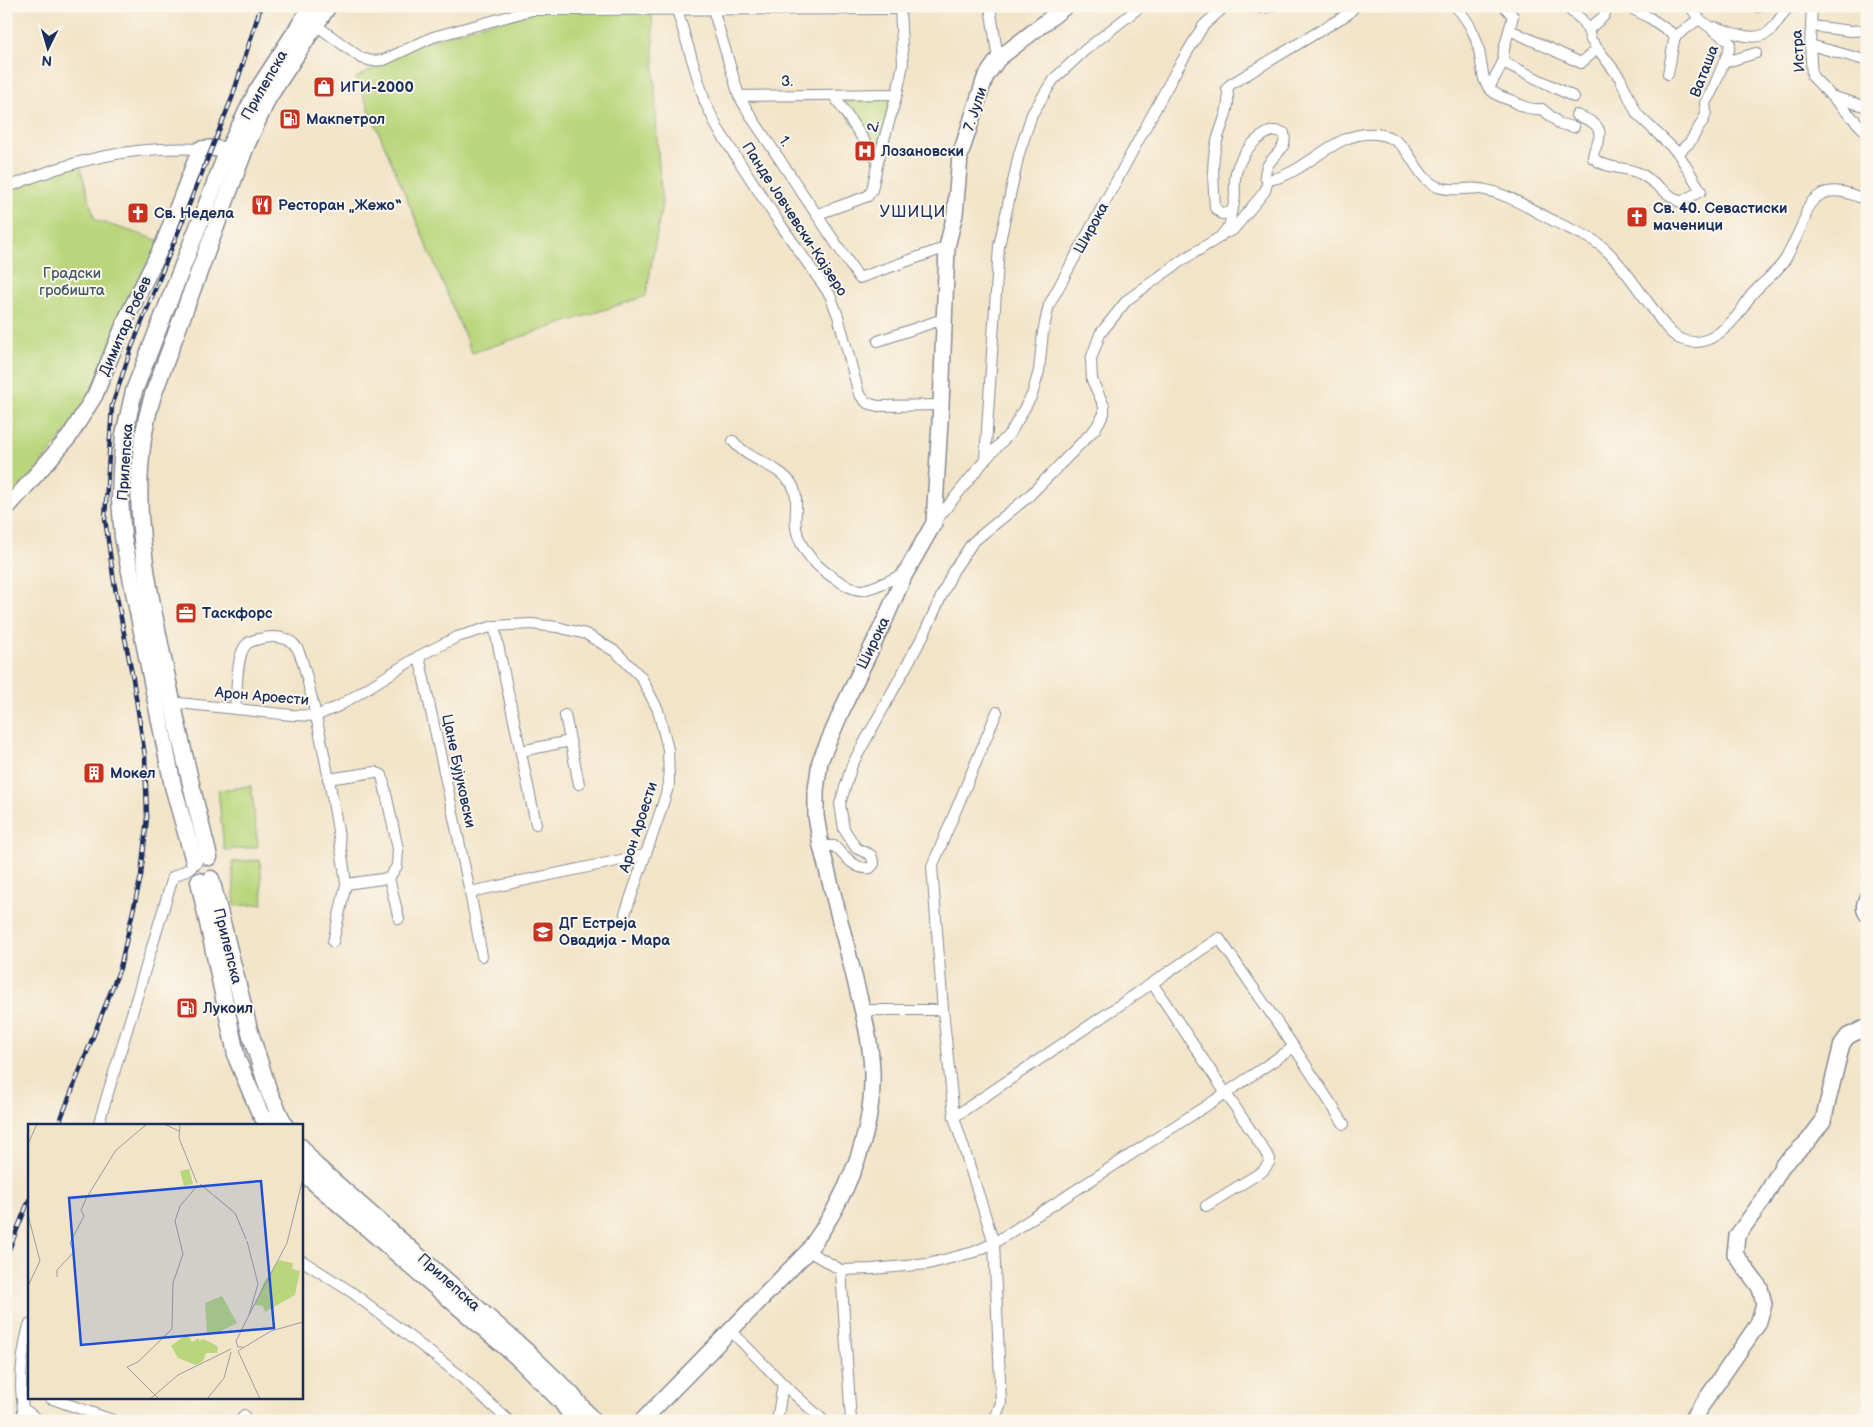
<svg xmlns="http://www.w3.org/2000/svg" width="1873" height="1427" viewBox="0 0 1873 1427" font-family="'Balsamiq Sans',sans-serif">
<rect width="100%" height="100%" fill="#fbf7ec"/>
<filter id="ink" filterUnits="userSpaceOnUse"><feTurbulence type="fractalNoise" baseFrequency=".02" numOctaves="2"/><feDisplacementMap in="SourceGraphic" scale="10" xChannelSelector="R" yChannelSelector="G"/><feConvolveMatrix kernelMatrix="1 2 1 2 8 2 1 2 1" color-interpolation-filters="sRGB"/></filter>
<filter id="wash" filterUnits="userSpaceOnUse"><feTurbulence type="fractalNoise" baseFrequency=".0096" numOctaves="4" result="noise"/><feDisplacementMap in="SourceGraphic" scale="20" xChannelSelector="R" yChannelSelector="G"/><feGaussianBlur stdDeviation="1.12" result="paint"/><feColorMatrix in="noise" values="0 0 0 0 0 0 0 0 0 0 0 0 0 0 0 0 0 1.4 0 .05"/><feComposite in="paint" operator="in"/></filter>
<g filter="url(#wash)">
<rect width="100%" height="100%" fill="#f2e4c8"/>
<g fill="#bad67c" stroke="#6a826d">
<path d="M532,10L652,11L657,139L662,204L646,296L472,353L356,78L417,44Z"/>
<path d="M897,94L878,161L834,96Z"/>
<path d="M79,162L95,220L164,242L95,395L6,509V188Z"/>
<path d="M251,786L258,847L224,850L218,790Z"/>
<path d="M260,860L263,904L235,906L232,862Z"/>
</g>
</g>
<g filter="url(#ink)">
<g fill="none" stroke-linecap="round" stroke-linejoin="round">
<g stroke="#868a93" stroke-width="12">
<g id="street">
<path d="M990,6L998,59"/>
<path d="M1253,6L1263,8L1272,6"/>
<path d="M1355,6L1348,14L1231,84L1227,88C1232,109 1220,126 1216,145C1211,165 1214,188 1215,208L1222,214L1231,212C1237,200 1234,191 1235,178C1237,162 1249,144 1262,136C1270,131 1276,129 1284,133C1289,154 1265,155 1265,177L1268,180C1306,175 1333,130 1376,134C1413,137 1411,176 1438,187C1452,192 1467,187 1480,189C1507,193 1530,209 1554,221C1576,233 1592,235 1610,254C1626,270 1639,291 1653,309C1660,319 1667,331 1678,338C1682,340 1691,342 1697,342C1711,341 1726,329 1735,318C1742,311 1746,301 1753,293C1763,282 1776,273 1785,260C1792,247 1799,232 1805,218C1806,213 1807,208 1810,204C1813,200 1818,196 1822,194C1837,187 1853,195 1867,200"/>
<path d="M1455,6C1471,23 1478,39 1481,62C1483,71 1482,80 1489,88C1495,95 1504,98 1513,101C1523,107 1530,110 1542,109L1560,124L1574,127"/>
<path d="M1504,6L1513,16L1504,49L1503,62L1574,97"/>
<path d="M1565,6L1581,19L1588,30L1591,40L1620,78L1637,114L1678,153L1701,191L1680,202C1666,194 1655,182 1641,174C1625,166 1607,170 1593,158C1593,150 1597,146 1599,139C1603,124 1587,119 1576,115"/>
<path d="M1627,6L1650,18L1676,36L1699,19"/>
<path d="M1758,6V7"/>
<path d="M1812,6L1810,45L1812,76L1867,133"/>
<path d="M713,9L739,96L752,118L859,278L947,247"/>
<path d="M677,10L705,102L718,129L778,221L830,295L838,316L859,394L867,403L878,406L941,405"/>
<path d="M316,25L361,58L372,61L384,60L433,37L532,10L900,9L908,6"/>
<path d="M1811,26L1851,31L1867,30"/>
<path d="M1715,27C1732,32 1757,45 1772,29C1778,22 1783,13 1789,6"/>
<path d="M1510,30L1581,63L1597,49"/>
<path d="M1588,30L1604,16L1608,6"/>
<path d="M1810,45L1865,60"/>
<path d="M1726,62L1756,53"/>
<path d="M1668,74L1675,35"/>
<path d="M1489,88L1503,62"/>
<path d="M739,96L897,94"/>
<path d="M834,96L878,161"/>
<path d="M1834,97L1867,107"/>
<path d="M1678,153L1690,142L1704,119L1706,112L1705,103L1712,91L1729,50L1730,43C1718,30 1697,23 1691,6"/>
<path d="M6,188C71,160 130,146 200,149"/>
<path d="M818,214L868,196L872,190L878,161L897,94L903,64L900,9"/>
<path d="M1228,232L1233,230L1265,191L1268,180"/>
<path d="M878,341L943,319"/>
<path d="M733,441C748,460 776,464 791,483C800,496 794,513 796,528C801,554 822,572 844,584C849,587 856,590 862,590C876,588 891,579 905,574"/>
<path d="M985,460L999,246L1019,154L1032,114L1053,80L1084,51L1141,6"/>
<path d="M934,523L985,460L1011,432L1032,395L1039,371L1043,332L1049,305L1176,71L1203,26L1225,6"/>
<path d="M494,626L536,824"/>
<path d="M419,656L470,892L482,956"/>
<path d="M169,702L292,715L316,716L339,706L419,656L457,637L494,626L531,624L557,627L586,634L616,652L641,677L658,710L668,749L669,784L660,813L625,914"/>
<path d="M235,709C237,694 236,658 245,646C248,642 254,640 259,639C271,636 289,635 297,648C303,658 308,683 311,695C325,752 335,810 344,868L346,884L333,942"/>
<path d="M565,715L579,784"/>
<path d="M521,751L570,741"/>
<path d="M328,779L375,772L382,775L398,849L397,866L389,878L346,884"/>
<path d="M821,846H834C846,856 854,870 870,868L874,864L871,855L856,848L844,829L840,804L852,765L924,634L953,571L973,542L1028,497L1095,429L1104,414V406L1092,380L1091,359L1100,334L1127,300L1184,259L1220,237L1230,225L1231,212"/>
<path d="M389,878L399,919"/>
<path d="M470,892L645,855"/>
<path d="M1152,983L1270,1159L1269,1163L1263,1171L1206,1206"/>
<path d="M862,1010H943"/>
<path d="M954,1117L1219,938L1294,1047L1344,1124"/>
<path d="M98,1126L173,877L191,868"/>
<path d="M808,1251L841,1270L872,1269L928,1264L974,1252L994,1243L1226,1093L1294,1047"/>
<path d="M301,1260L353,1293L458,1374L509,1421"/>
<path d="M841,1270L851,1421"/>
<path d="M731,1331L783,1384L824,1421"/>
<path d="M50,1398L115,1421"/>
<path d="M24,1409L40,1421"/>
<path d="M23,1421C24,1408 21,1397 21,1385C21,1364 24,1345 29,1325"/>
<path d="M241,1421L244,1415"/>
<path d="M777,1421L783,1384"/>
<path d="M994,1421L1001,1403L994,1243L954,1117L943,1010L932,867L997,712"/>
</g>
</g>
<g stroke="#868a93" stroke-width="18">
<g id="secondary">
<path d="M6,509L69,437L95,395L127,317L164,242L200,149L211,148L228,150"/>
<path d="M1867,898C1864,904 1863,909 1867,914"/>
<path d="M642,1421L808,1251C845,1200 874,1137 872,1072C871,1038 861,1005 853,972C842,930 832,888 821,846L816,816V790L820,761L846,701L884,622L905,574L934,523L941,405L947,247L955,214L960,156L985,78L998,59L1066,6"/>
<path d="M1691,1421L1758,1324L1764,1304L1760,1288L1735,1254L1737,1236L1763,1200L1783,1165L1808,1141L1823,1121L1842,1044L1848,1036L1867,1027"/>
</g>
</g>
<g stroke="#868a93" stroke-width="19">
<g id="primary">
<path d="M209,857C192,790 176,722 162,654C144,567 126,482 153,395L246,146L268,98L328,6"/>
<path d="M194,861L173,786L123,537L120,499L121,471L124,435L134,391L228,150L257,91L312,6"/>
<path d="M211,879L249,1029L269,1092L285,1126"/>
<path d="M199,881L237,1059L259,1111L268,1126"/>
<path d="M301,1147L315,1165L526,1351L570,1393L593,1421"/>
<path d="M301,1171L517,1357L561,1401L575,1421"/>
</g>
</g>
<use href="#street" stroke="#fff" stroke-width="10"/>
<use href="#secondary" stroke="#fff" stroke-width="15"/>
<use href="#primary" stroke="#fff" stroke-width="16"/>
<g stroke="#1b2f5e" stroke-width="4.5">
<g id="rail">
<path d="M58,1126L120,968L141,876L147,817L145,756L133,679L114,582L105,519L112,406L131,349L232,98L261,6"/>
<path d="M6,1257L29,1200"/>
</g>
</g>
<use href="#rail" stroke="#fbf7ec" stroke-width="2.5" stroke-dasharray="8" stroke-linecap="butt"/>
</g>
</g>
<defs>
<g id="shop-square" transform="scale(1.125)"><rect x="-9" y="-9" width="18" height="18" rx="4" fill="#c8321e" stroke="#fbf7ec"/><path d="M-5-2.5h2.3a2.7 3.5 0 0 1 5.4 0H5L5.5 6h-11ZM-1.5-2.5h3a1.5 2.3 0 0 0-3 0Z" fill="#fff"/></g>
<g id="fuel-square" transform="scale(1.125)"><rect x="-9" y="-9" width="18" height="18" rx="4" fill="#c8321e" stroke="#fbf7ec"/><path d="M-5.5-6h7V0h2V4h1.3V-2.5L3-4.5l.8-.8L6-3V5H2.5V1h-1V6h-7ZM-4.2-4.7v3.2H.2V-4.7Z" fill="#fff"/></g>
<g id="hospital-square" transform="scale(1.125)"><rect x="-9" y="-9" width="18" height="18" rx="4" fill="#c8321e" stroke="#fbf7ec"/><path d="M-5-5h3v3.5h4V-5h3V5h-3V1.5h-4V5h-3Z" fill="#fff"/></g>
<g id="restaurant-square" transform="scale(1.125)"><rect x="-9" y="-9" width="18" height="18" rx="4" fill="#c8321e" stroke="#fbf7ec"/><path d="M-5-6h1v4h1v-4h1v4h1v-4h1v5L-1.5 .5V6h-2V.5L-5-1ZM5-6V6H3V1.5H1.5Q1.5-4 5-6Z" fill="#fff"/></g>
<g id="church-square" transform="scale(1.125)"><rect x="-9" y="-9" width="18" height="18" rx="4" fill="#c8321e" stroke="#fbf7ec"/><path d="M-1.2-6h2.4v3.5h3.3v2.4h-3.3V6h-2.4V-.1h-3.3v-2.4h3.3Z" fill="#fff"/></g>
<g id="office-square" transform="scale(1.125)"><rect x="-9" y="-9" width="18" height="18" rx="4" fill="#c8321e" stroke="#fbf7ec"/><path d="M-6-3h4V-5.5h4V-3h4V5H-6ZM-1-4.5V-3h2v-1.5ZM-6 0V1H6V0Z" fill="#fff"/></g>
<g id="building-square" transform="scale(1.125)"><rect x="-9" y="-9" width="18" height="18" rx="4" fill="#c8321e" stroke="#fbf7ec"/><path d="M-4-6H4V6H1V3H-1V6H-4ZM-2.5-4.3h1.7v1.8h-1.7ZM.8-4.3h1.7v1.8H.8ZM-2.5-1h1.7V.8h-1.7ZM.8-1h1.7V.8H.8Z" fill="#fff"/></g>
<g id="school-square" transform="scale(1.125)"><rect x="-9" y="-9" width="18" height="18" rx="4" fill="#c8321e" stroke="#fbf7ec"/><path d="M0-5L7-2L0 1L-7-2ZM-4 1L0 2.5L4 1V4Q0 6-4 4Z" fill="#fff"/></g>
</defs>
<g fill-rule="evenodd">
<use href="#shop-square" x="324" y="87"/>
<use href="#fuel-square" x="290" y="119"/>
<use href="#hospital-square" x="865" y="151"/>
<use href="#restaurant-square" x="262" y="205"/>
<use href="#church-square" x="138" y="213"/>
<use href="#church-square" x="1637" y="217"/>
<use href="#office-square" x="186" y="613"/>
<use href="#building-square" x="94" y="773"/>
<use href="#school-square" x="543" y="932"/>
<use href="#fuel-square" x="187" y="1008"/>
</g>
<g text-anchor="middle" stroke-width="4" stroke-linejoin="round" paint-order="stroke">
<g font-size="15" fill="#1b2f5e" stroke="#fbf7ec">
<text transform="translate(1798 51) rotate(-94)" y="5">Истра</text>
<text transform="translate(1704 71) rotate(-69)" y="5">Ваташа</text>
<text x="787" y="86">3.</text>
<text transform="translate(264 85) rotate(-60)" y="5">Прилепска</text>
<text transform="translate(975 109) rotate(-72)" y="5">7. Јули</text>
<text transform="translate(873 126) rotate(-74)" y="5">2.</text>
<text transform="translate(785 141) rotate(55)" y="5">1.</text>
<text transform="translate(795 219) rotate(57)" y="5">Панде Јовчевски-Кајзеро</text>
<text transform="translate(1091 228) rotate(-61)" y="5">Широка</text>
<text transform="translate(125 326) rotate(-66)" y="5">Димитар Робев</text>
<text transform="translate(125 462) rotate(-86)" y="5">Прилепска</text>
<text transform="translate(873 643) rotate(-64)" y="5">Широка</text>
<text transform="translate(262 696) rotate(5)" y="5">Арон Ароести</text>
<text transform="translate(459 771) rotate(78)" y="5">Цане Бујуковски</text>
<text transform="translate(638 827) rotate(-72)" y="5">Арон Ароести</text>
<text transform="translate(228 946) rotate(76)" y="5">Прилепска</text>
<text transform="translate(449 1282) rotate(42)" y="5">Прилепска</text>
</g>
<g font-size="15" font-weight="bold" fill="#1b2f5e" stroke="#fbf7ec" text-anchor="start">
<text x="340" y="92">ИГИ-2000</text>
<text x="306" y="124">Макпетрол</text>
<text x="881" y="156">Лозановски</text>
<text x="278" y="210">Ресторан „Жежо“</text>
<text x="1653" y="213">Св. 40. Севастиски<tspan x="1653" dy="17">маченици</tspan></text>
<text x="154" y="218">Св. Недела</text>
<text x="202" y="618">Таскфорс</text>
<text x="110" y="778">Мокел</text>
<text x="559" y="928">ДГ Естреја<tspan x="559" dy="17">Овадија - Мара</tspan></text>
<text x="203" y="1013">Лукоил</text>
</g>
<g font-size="15" fill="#435966" stroke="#fbf7ec">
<text x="72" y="278">Градски<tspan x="72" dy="17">гробишта</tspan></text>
</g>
<g font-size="16" letter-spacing="1" fill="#1b2f5e" stroke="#fbf7ec">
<text x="913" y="217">УШИЦИ</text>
</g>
</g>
<g transform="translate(28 1124)">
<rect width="275" height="275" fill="#f2e4c8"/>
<path d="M161,45L165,60L156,62L152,47ZM251,136L265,139L264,145L272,147L267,171L237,188L235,182L227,181L235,160ZM194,172L209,199L191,208L179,209L177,179ZM156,212L161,213L164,218L171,214V217L175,215L184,219L190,223L189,229H178L175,237L168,241L150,234L143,222Z" fill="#bad67c"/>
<path fill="none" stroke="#9c9c9e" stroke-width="1" d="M136,0L151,7M152,0L151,14L169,59M0,20L9,0M172,60L207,89L218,115M0,91L12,137L0,162M29,153V146L46,128L42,119L56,92L53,86L59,73L88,26L119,0M221,191L259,119L275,54M215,223H210L208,217L221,191L230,160L219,117M122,275L150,251L203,225M131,275L99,243L110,238L144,205L145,159L155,130L147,97L152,82L170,61M179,275L196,254L203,228M232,275L210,227L243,207L275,198"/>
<path fill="#1d4ed8" fill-opacity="0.15" stroke="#1d4ed8" stroke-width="2.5" d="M233,57L246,204L53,221L41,74Z"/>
<rect width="275" height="275" fill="none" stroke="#1b2f5e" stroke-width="2.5"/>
</g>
<rect width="1873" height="1427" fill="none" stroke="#fbf7ec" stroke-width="25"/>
<g transform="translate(48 48) rotate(185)" stroke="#fbf7ec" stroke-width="4" paint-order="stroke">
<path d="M0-4L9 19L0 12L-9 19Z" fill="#1b2f5e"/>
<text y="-8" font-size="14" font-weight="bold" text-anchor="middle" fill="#1b2f5e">N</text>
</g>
</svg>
